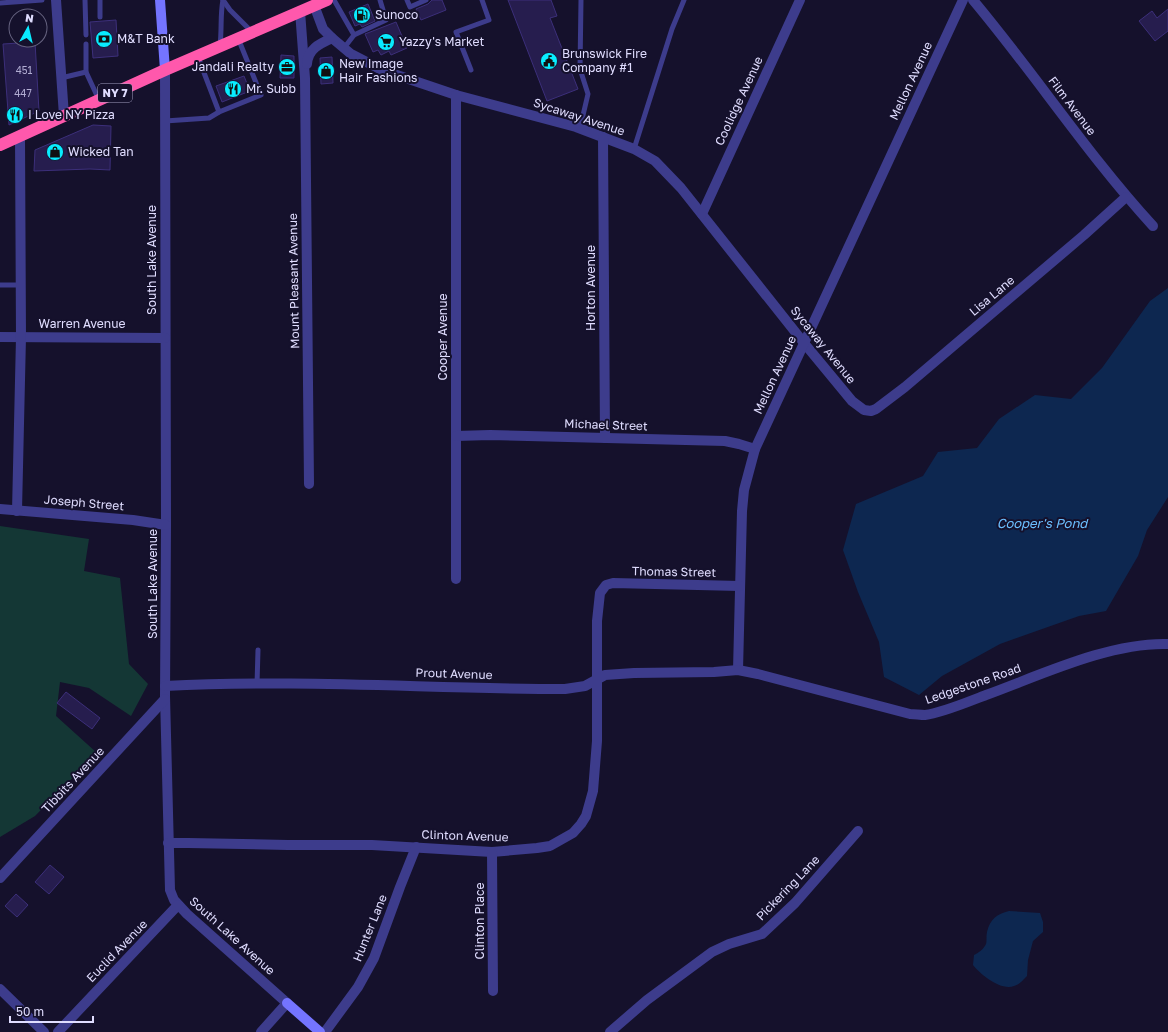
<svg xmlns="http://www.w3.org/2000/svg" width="1168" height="1032" viewBox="0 0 1168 1032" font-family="'Golos Text',sans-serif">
<rect width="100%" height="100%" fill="#15112c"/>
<path fill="#143735" d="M0,526L89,539L84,571L120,578L129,664L148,684L131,716L89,688L60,682L56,716L97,753L35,816L0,837Z"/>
<g fill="#0d2750">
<path d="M1168,288V497L1147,530L1138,556L1106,611L1079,616L1000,644L942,676L919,695L884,677L879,642L858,592L843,550L856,504L923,476L938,452L977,448L999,419L1035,395L1071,399L1102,368L1150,301Z"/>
<path d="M1009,911L1040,913L1043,922V932L1033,941L1028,960L1027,976C1024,979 1019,985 1014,986C1001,991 981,975 973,965L974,955C978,953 984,949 986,944C987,941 986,936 987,932C990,919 997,914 1009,911Z"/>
</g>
<g fill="#261d4e" stroke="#3c2f7a">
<path d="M432,0H442L446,10L421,20L416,9L428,4Z"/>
<path d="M508,0H551L557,16L550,18L578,89L547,101Z"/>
<path d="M368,4L375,21L362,27L360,24L355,26L349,12Z"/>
<path d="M1168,9V31L1155,41L1139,21L1152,11L1157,18Z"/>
<path d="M116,20L118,56L93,58L90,22Z"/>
<path d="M396,22L407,48L391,55L389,51L381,55L378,50L373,52L365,34Z"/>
<path d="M35,42L39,111L9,125L3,44Z"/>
<path d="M281,55L294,56V78H280Z"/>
<path d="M332,57L333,83L321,84L320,58Z"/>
<path d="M244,76L250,91L222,102L216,86Z"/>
<path d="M93,125L111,126L110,170L90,169L34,171L35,150Z"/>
<path d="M66,692L100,718L92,729L57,703Z"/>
<path d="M50,865L64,877L49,894L35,882Z"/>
<path d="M16,894L28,905L17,917L5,906Z"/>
</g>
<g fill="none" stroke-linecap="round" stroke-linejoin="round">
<g stroke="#3d3c8c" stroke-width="5">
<path d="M85,0L86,35"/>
<path d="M100,0V17"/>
<path d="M223,0L230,10L252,32"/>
<path d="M334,0L354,35L386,20L380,0"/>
<path d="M407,0L410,7L426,0"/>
<path d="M0,3L42,0"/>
<path d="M86,44V72L99,100"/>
<path d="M220,45C222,30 220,15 223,0"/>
<path d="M344,48L354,35"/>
<path d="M198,57L219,112L261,95L238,38"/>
<path d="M471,70L456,32L489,20L482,0"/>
<path d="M61,78L86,72"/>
<path d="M165,121L209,118L219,112"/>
<path d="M580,128L588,94L580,69L581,0"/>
<path d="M634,149L672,29L684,0"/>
<path d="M0,285H21"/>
<path d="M257,684L258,650"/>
</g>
<g stroke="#3d3c8c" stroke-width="10">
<path d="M56,0L64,116"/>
<path d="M973,0C1035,74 1088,155 1153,226"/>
<path d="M314,5L323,29L332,38L351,54L382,70L456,95L576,127L634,149L655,161L681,188L804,343L852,401L864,410L871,411L876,409L905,387L1084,235L1126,197"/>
<path d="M300,11L305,78L309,484"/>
<path d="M307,64C308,49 319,44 332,38"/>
<path d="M165,70L166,525L165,696L170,890L174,900L187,914L287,1003L261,1032"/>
<path d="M456,95V579"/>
<path d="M603,137L605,438"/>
<path d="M702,214L800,0"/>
<path d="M0,337L165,338"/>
<path d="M456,436L490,435L725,441L739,444L755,449"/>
<path d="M0,509L133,520L166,525"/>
<path d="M17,511L21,337L20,137"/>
<path d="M738,670L742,511L744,490L755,449L963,0"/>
<path d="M165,686C298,679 432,689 565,689L585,686L605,675L634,673L714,672L738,670L758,674L910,714C915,714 920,715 925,715C942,713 970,701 986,695C1041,675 1110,642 1168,644"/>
<path d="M168,843H188L288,845H372L492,852L537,848L550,846L573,833L581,824L586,816L593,791L597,741V621L600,593L606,585L613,583L740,586"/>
<path d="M492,852L493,991"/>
<path d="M0,878L165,699"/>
<path d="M0,989L44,1032"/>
<path d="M58,1032L178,905"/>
<path d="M325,1032L358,987L374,958L400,887L416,847"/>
<path d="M610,1032L647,1000L712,952L729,944L762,934L795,903L858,831"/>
</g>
<g stroke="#7474ff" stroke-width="10">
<path d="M160,0L165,70"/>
<path d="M287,1003L320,1032"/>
</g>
<path stroke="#ff58ac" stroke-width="12" d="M0,145L165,70L327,0"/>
</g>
<defs>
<g id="fuel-disc" transform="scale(0.9)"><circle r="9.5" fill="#09ecff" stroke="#15112c"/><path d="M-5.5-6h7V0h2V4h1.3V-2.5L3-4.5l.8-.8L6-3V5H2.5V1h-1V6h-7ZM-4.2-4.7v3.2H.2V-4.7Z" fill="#111"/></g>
<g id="bank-disc" transform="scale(0.9)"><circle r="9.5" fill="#09ecff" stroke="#15112c"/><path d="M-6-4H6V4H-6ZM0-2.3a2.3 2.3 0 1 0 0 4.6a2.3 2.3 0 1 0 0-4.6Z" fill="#111"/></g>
<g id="supermarket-disc" transform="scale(0.9)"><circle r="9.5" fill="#09ecff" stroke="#15112c"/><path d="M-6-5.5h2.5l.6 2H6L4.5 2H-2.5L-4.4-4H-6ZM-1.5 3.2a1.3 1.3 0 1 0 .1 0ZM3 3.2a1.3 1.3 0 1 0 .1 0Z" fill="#111"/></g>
<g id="civic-disc" transform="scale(0.9)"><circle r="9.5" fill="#09ecff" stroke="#15112c"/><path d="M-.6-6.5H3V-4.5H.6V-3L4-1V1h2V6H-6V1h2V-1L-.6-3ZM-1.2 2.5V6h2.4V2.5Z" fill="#111"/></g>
<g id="office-disc" transform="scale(0.9)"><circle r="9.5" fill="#09ecff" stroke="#15112c"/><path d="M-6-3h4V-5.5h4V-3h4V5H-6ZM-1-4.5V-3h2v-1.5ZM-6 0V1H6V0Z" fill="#111"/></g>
<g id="shop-disc" transform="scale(0.9)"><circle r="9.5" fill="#09ecff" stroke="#15112c"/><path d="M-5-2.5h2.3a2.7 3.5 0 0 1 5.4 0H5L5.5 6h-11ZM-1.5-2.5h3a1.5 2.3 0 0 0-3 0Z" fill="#111"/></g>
<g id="restaurant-disc" transform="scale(0.9)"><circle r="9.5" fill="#09ecff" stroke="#15112c"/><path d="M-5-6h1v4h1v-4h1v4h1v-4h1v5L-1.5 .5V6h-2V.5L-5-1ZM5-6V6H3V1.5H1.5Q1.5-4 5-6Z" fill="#111"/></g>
</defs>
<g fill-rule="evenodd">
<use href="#fuel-disc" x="362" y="15"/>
<use href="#bank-disc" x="104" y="39"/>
<use href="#supermarket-disc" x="386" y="42"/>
<use href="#civic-disc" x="549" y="61"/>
<use href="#office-disc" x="287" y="67"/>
<use href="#shop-disc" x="326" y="71"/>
<use href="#restaurant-disc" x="233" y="89"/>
<use href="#restaurant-disc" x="15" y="115"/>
<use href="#shop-disc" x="55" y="152"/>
</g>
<g text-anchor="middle" stroke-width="4" stroke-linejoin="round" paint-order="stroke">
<g font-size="10" fill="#b2add3">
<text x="24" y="74">451</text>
<text x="23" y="97">447</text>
</g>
<rect fill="#15112c" stroke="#a3a0c0" stroke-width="1" x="98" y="84" width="34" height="18" rx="3"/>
<g font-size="11" font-weight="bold" fill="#e0ddff">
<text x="115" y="97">NY 7</text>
</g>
<g font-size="12" fill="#e0ddff" stroke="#15112c" text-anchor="start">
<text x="375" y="19">Sunoco</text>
<text x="117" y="43">M&amp;T Bank</text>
<text x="399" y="46">Yazzy's Market</text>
<text x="562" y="58">Brunswick Fire<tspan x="562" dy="14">Company #1</tspan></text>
<text x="339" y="68">New Image<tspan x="339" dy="14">Hair Fashions</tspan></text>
<text x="274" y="71" text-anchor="end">Jandali Realty</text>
<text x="246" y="93">Mr. Subb</text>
<text x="28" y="119">I Love NY Pizza</text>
<text x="68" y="156">Wicked Tan</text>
</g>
<g font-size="12" fill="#e0ddff" stroke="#15112c">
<text transform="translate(911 81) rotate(-65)" y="4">Mellon Avenue</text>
<text transform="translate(739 101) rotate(-65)" y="4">Coolidge Avenue</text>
<text transform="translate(1072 106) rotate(53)" y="4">Film Avenue</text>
<text transform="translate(579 117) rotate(18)" y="4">Sycaway Avenue</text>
<text transform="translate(152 260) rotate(-90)" y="4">South Lake Avenue</text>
<text transform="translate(294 281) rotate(-91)" y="4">Mount Pleasant Avenue</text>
<text transform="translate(591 288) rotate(-90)" y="4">Horton Avenue</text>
<text transform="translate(992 296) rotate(-40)" y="4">Lisa Lane</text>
<text x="82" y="328">Warren Avenue</text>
<text transform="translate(443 337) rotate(-90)" y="4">Cooper Avenue</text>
<text transform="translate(823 345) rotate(51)" y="4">Sycaway Avenue</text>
<text transform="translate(775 375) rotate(-65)" y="4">Mellon Avenue</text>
<text transform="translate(606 425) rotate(2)" y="4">Michael Street</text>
<text transform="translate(84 503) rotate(5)" y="4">Joseph Street</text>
<text transform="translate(674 572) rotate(1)" y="4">Thomas Street</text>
<text transform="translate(153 584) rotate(-90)" y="4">South Lake Avenue</text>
<text transform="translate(454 674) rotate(2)" y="4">Prout Avenue</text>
<text transform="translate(973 684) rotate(-19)" y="4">Ledgestone Road</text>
<text transform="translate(73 780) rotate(-47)" y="4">Tibbits Avenue</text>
<text transform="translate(465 836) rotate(2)" y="4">Clinton Avenue</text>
<text transform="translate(788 888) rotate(-46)" y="4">Pickering Lane</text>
<text transform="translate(480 921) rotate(-90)" y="4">Clinton Place</text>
<text transform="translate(370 928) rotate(-68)" y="4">Hunter Lane</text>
<text transform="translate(232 936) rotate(42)" y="4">South Lake Avenue</text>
<text transform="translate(117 951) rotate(-46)" y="4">Euclid Avenue</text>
</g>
<g font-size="13" font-style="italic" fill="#6bbeff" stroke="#15112c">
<text x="1042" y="528">Cooper's Pond</text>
</g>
</g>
<g transform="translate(28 28) rotate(8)"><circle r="19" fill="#15112c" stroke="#666380"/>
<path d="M0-3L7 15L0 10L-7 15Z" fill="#09ecff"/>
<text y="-6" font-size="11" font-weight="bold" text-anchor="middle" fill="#e0ddff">N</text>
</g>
<path d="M10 1016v6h83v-6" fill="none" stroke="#e0ddff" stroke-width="2"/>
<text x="16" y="1016" font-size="12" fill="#e0ddff" stroke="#15112c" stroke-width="3" paint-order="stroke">50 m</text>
</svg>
